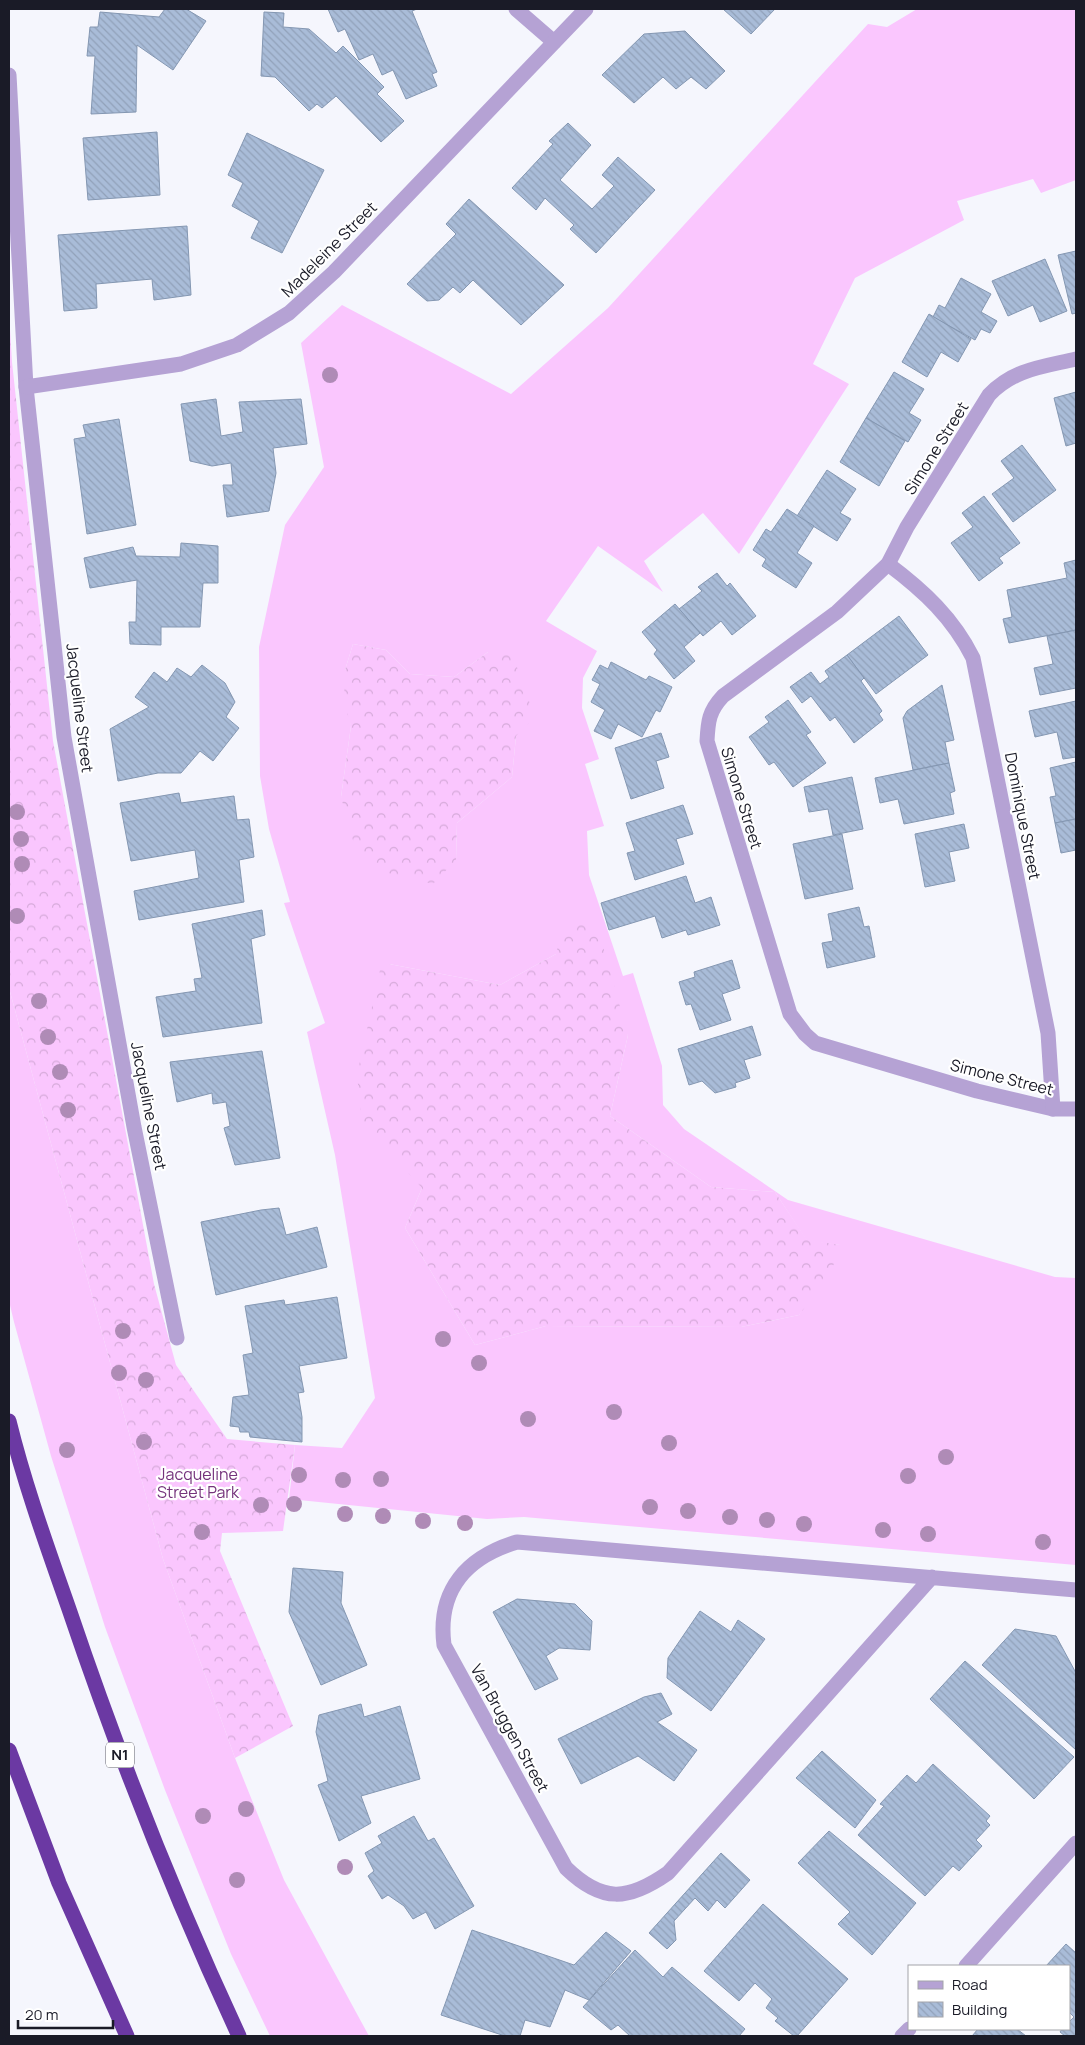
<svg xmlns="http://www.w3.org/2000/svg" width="1085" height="2045" viewBox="0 0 1085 2045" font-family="Manrope,sans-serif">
<defs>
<pattern id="forest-crowns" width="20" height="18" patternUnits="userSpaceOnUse" patternTransform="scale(1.25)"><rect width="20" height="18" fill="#fac6fe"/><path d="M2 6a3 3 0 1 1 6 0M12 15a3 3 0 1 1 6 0" fill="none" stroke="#d6aada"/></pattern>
<pattern id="building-back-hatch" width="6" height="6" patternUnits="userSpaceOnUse" patternTransform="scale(1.25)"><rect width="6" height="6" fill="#a9bcd8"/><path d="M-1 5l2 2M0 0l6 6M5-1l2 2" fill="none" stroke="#91a1b9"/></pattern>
</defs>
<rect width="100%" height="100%" fill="#f5f6fd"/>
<g fill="#fac6fe" fill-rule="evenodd">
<path d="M917,9H1076V180L1041,193L1033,179L957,201L964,220L855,278L813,364L849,384L739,554L703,513L644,561L663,592L598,546L546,621L597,651L583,678L582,708L599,759L585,764L604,826L587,831L589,875L623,976L633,973L662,1066L663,1105L684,1129L788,1200L1055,1277L1076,1278V1565L524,1517L487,1519L289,1499L295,1445L342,1448L375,1398L335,1155L307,1032L325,1023L284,903L290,902L269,829L260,776L259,647L285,525L324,467L301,343L342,305L511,394L608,308L868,24L887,27ZM353,644L386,650L410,674L439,676L454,677L488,652L516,736L512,777L457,823L456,860L341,797L351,726L345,670ZM556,954L628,1035L610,1116L711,1187L775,1192L807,1241L840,1245L799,1315L741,1327L546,1326L475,1345L405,1228L422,1188L389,964L500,985Z"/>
<path d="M9,988L163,1559L235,1758L284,1880L369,2036H270L231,1954L165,1790L105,1627L51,1456L14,1322L9,1301Z"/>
</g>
<g fill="url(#forest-crowns)">
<path d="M9,312L12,362L53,741L154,1284L176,1365L227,1439L295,1445L283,1531L222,1533L220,1551L293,1726L235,1758L163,1559L9,988Z"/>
<path d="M353,644L386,650L410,674L454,677L488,652H510L526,687L533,719L516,736L512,777L457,823L456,860L433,884L388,873L354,844L341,797L351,726L344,702L345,670Z"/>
<path d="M564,923L597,925L628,1035L610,1116L711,1187L775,1192L807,1240L841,1245L830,1274L799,1315L741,1327L546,1326L475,1345L405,1228L422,1188L362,1122L357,1075L380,970L389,964L500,985L556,954Z"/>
</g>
<g fill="url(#building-back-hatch)" stroke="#8497b2">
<path d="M165,9H186L206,21L173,70L137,45L136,112L91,114L95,56H87L90,27H98L100,12L159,17Z"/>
<path d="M328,9H417L412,11L437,72L432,74L437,86L406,99L393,70L382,75L373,54L359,60L345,29L338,32Z"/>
<path d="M723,9H775L751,34Z"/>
<path d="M264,12L284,13L283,27L309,29L336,53L343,46L384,87L377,94L404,121L381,142L336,96L322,108L317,104L309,111L275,77L261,76Z"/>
<path d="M685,31L725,71L706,89L691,77L676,89L663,77L634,103L602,75L644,34Z"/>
<path d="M568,123L591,145L560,180L592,209L614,186L602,175L618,157L655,190L596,253L570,229L574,225L545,198L536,210L512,188L553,144L549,141Z"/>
<path d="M157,132L160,195L88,200L83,138Z"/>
<path d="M247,133L324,170L282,253L251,238L259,221L232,206L243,183L228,175Z"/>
<path d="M469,199L564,285L521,325L473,280L460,293L453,287L439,300L427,301L407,284L456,234L446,224Z"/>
<path d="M187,226L191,295L154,300L152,279L96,284L97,308L64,311L58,235Z"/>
<path d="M1076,251V313L1072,314L1058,255Z"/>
<path d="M1045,259L1067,311L1040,322L1033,305L1008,316L992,281Z"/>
<path d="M961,278L991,294L981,312L997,321L990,333L981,329L975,340L933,317L939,305L945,308Z"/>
<path d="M929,314L971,339L958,362L941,352L927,377L902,362Z"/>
<path d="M894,372L924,389L909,413L921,420L908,442L866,418Z"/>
<path d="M1076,392V443L1066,446L1054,398Z"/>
<path d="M216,399L221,436L243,432L239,402L301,399L307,444L273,448L276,473L269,511L227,517L223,485H233L231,463L212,466L190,461L181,404Z"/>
<path d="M866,418L905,441L879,486L840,462Z"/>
<path d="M119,419L136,525L87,534L74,439L86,437L83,425Z"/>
<path d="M1022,445L1056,490L1013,522L992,494L1014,478L1001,461Z"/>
<path d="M827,470L856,489L840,513L851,519L837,541L797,516Z"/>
<path d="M984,496L1020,543L999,558L1003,563L979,581L951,543L973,527L962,513Z"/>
<path d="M787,509L814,526L797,553L812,563L796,588L762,566L766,559L753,550L766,529L771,532Z"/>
<path d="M181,543L218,546V583H203L200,627H161V645L130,644L129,622H136L137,580L90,588L84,558L133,547L136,556L180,557Z"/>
<path d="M1076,560V630L1009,643L1003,619L1012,617L1007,590L1067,578L1064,563Z"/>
<path d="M717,573L727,586L730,583L756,616L732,635L721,621L703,636L679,609L702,591L698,587Z"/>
<path d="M675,604L700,633L684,647L695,661L674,679L654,654L657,650L642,632Z"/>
<path d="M899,616L928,655L876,694L847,655Z"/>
<path d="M1076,630V688L1040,695L1034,668L1053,664L1047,636Z"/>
<path d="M847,655L864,678L861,681L882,711L879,714L883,720L854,743L835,717L830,721L811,696L802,703L790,687L811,672L820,684L829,677L825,671Z"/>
<path d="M611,662L646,680L649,676L672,687L660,712L656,710L642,737L618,724L611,739L594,731L605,710L591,702L600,684L592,680L600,665L608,669Z"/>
<path d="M202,665L225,683L235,702L226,717L239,728L213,761L200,751L181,773H158L118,781L110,729L149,707L135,697L154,672L167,682L177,668L191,677Z"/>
<path d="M942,685L954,740L945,742L949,763L913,770L903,718L907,711Z"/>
<path d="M788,700L811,732L806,735L826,763L793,787L774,762L769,765L749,737L769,722L765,717Z"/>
<path d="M1076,701V757L1063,759L1057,732L1035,737L1029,711Z"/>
<path d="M661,733L669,757L656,761L664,788L631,799L615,748Z"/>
<path d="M1076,762V819L1055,823L1050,797L1056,796L1050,768Z"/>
<path d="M949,763L955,791L950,793L954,814L904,824L898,799L880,803L875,778Z"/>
<path d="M852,777L863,829L833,835L828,809L809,812L804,787Z"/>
<path d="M179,793L181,803L234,796L237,820L249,819L254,857L239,860L244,902L139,920L134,891L199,878L195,850L131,861L120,803Z"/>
<path d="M683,805L693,834L676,839L684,864L635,880L627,853L635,851L626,823Z"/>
<path d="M1076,819V850L1061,853L1055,823Z"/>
<path d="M964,824L969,848L949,852L955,881L925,887L915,834Z"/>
<path d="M842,834L853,889L805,899L793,844Z"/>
<path d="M686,876L695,903L711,897L720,925L688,935L686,930L662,938L655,916L609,930L601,903Z"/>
<path d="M859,907L864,927L869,926L875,957L827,968L822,943L833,941L828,914Z"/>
<path d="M262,910L265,935L251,939L262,1023L163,1037L156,997L196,991L194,979L202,978L192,924Z"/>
<path d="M732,960L740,988L722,994L731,1020L700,1030L691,1004L686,1005L679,982L695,977L694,972Z"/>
<path d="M752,1026L761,1055L744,1060L750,1078L735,1083L736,1087L715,1093L702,1081L689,1085L678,1049Z"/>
<path d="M262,1051L280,1158L235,1165L224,1128L230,1126L226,1102L213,1104L212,1093L177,1102L170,1062Z"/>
<path d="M279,1208L286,1235L317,1227L327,1267L216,1295L201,1222L261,1210Z"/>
<path d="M337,1297L347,1358L299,1366L304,1392L298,1393L302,1417V1442L250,1437L249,1432H240L239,1427L230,1426L233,1397L249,1395L243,1355L253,1353L245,1306L284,1300L285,1305Z"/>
<path d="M293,1568L343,1572L341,1603L367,1665L321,1685L289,1612Z"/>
<path d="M517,1599L575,1604L592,1621L590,1650L559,1648L546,1656L558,1679L535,1690L493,1612Z"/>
<path d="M700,1611L731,1632L738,1620L765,1639L711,1711L667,1678L668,1658Z"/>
<path d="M1015,1629L1056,1636L1076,1673V1750L982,1665Z"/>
<path d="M965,1661L1074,1757L1034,1799L930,1699Z"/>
<path d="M661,1693L672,1714L657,1722L697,1750L674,1781L638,1756L581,1784L558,1739L644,1697Z"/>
<path d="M361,1704L364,1717L400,1706L420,1779L361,1796L371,1823L339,1841L318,1785L328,1781L316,1732L319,1715Z"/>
<path d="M822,1751L876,1800L855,1828L796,1778Z"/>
<path d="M933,1764L990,1816L986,1821L990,1825L976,1840L982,1846L959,1871L953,1866L925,1896L858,1835L884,1806L880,1804L907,1775L916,1783Z"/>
<path d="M414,1816L428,1841L434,1838L474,1906L435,1929L426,1912L413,1919L404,1906L388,1895L382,1899L368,1876L374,1871L365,1853L382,1843L378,1836Z"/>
<path d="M829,1831L916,1903L872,1955L838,1924L850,1912L798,1863Z"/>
<path d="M721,1853L750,1880L725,1908L717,1900L708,1911L695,1898L674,1921L676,1940L667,1949L649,1933Z"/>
<path d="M763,1904L848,1979L797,2036H794L775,2021L778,2018L766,2008L772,1999L755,1983L739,2001L704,1971Z"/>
<path d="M472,1930L574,1965L606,1932L631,1951L589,2000L565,1990L550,2027L525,2020L520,2036H505L441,2015Z"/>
<path d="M1066,1944L1076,1953V2036H1065L1060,2032L1062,2029H1069V2022L1074,2017L1069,2012V1966H1046Z"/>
<path d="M635,1950L663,1977L672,1967L745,2029L739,2036H630L618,2025L611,2030L583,2007Z"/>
<path d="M978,2029H1017L1026,2036H972Z"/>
</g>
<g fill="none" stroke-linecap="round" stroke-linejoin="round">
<g stroke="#b5a2d4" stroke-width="15">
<path d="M516,9L554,42"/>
<path d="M9,75L26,387L64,737L134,1127L177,1338"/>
<path d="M1076,359C1042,367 1014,369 989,395L907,527L888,564L837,612L723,696C709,711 708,721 707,741L790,1014L805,1034L815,1043L977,1091L1053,1109H1076"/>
<path d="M26,387L181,364L237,345L289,313L334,272L586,9"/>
<path d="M888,564C924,591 953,618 973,658L1048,1033L1053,1109"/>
<path d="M932,1577L668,1873C628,1901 602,1903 566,1868L444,1645C437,1590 467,1557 517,1542L1076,1590"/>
<path d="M966,1966L1076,1843"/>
<path d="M902,2036L909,2029"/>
</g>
<g stroke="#6b39a3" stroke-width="15">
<path d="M9,1421C25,1486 48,1549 70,1612C119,1757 175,1898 239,2036"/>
<path d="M9,1750L59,1883L127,2036"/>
</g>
</g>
<g fill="#af8bb6">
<circle cx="330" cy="375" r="8"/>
<circle cx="17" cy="812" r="8"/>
<circle cx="21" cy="839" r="8"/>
<circle cx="22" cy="864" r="8"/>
<circle cx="17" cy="916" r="8"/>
<circle cx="39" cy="1001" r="8"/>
<circle cx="48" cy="1037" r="8"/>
<circle cx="60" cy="1072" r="8"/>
<circle cx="68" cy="1110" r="8"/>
<circle cx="123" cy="1331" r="8"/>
<circle cx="443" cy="1339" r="8"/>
<circle cx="479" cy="1363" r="8"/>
<circle cx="119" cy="1373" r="8"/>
<circle cx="146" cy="1380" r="8"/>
<circle cx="614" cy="1412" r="8"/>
<circle cx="528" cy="1419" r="8"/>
<circle cx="144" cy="1442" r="8"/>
<circle cx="669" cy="1443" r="8"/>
<circle cx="67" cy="1450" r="8"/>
<circle cx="946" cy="1457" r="8"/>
<circle cx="299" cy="1475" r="8"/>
<circle cx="908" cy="1476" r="8"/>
<circle cx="381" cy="1479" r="8"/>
<circle cx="343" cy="1480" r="8"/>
<circle cx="294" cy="1504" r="8"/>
<circle cx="261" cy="1505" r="8"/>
<circle cx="650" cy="1507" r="8"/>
<circle cx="688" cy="1511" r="8"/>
<circle cx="345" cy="1514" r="8"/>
<circle cx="383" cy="1516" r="8"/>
<circle cx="730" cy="1517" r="8"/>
<circle cx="767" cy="1520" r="8"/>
<circle cx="423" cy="1521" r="8"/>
<circle cx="465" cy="1523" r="8"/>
<circle cx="804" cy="1524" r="8"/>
<circle cx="883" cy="1530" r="8"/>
<circle cx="202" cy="1532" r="8"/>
<circle cx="928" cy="1534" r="8"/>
<circle cx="1043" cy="1542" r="8"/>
<circle cx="246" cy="1809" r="8"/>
<circle cx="203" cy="1816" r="8"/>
<circle cx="345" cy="1867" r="8"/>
<circle cx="237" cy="1880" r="8"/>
</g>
<g text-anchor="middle" stroke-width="4.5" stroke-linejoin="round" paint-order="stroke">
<rect fill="#fff" stroke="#5f5f68" stroke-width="1" x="106" y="1742.5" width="28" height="25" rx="4"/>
<g font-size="15" font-weight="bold" fill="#1a1b27">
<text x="120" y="1760">N1</text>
</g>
<g font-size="16" fill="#1a1b27" stroke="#fff">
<text transform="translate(329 249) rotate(-45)" y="6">Madeleine Street</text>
<text transform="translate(936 448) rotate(-58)" y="6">Simone Street</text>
<text transform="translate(80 708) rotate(83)" y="6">Jacqueline Street</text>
<text transform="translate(742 798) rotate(73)" y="6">Simone Street</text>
<text transform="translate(1023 816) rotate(79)" y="6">Dominique Street</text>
<text transform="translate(1002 1077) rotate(14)" y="6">Simone Street</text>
<text transform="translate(149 1106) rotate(79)" y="6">Jacqueline Street</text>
<text transform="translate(510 1728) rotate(61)" y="6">Van Bruggen Street</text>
</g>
<g font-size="16" fill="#75337c" stroke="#fff">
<text x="198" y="1480">Jacqueline<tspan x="198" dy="18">Street Park</tspan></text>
</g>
</g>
<rect width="1085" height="2045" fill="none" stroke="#1a1b27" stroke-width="20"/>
<rect x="908" y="1965" width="162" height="65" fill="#ffffff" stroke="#a3a4a9"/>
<rect x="918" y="1981" width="25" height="8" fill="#b5a2d4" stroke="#a3a4a9"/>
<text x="952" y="1990" font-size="15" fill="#1a1b27">Road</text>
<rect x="918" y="2002" width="25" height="15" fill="url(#building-back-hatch)" stroke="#a3a4a9"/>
<text x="952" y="2015" font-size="15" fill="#1a1b27">Building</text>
<path d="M18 2020v8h95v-8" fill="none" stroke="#1a1b27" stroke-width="2.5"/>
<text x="25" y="2020" font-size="15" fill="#1a1b27" stroke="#ffffff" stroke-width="4" paint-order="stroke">20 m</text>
</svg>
